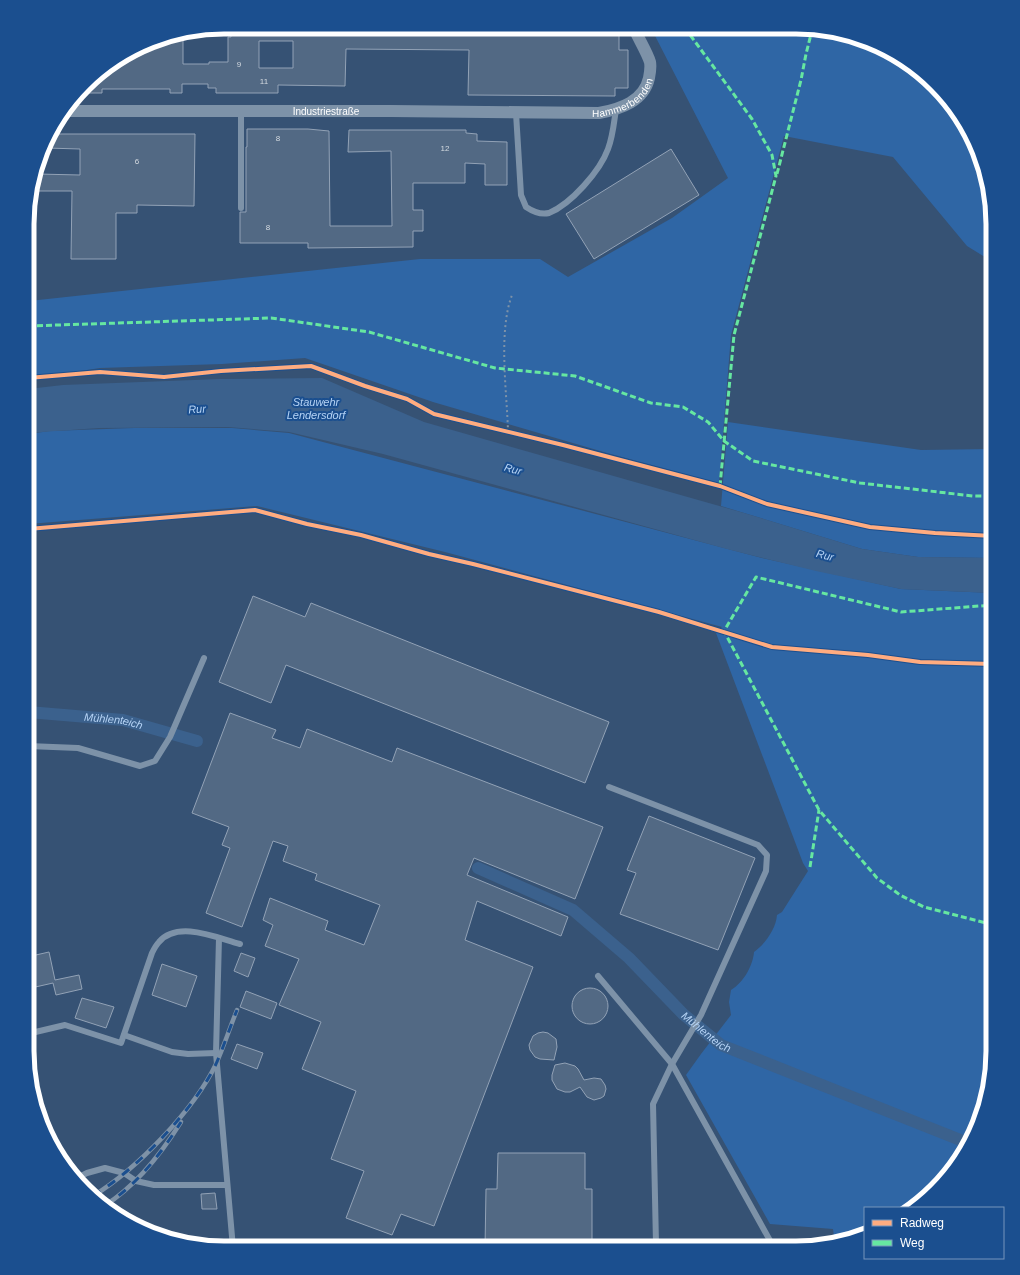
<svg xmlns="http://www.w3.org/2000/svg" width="1020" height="1275" viewBox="0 0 1020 1275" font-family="Arial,sans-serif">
<rect width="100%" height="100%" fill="#365274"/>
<g fill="#2f66a5">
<path d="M651,28L785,29L810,32L838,33L871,42L905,60L944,94L967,126L986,174L993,224V262L967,246L893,157L784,136L731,335L719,483L607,453L433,402L305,358L222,364L100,368L28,379L29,301L420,259H540L568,277L672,218L728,178Z"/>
<path d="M728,422L921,450L993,449V558L918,557L862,549L721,506Z"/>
<path d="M134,428H232L289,433L762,558L901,589L993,593V754L984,766L993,761V1064L982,1114L960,1160L935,1190L912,1208H865V1234L847,1241L835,1243L833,1229L770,1224L686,1075L701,1054L731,1015L729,1002L731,990C743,983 753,966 754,952C765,944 776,929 777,915L782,912L808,871L803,863L716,633L722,627L445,552L257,506L28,524V434L50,431Z"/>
</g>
<path fill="#3b618d" d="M322,378L424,422L744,513L862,549L918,557L993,558V593L901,589L816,571L727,549L383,454L289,432L228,427L99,428L28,433V389L63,385L220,379Z"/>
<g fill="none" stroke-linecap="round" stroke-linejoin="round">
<g stroke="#3b618d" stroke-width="12">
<path id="s1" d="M28,712L123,720L197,741"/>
<path id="s2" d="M478,868L573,910L629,958L683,1014L721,1045L968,1143"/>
</g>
</g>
<g fill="#526984" stroke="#92a2b6" fill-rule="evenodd">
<path d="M231,27L619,28V50H628V88H615V96L468,95L469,50L346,49L345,86L278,85V93H216V88H208V84H182V93H170V89H102V93H81L94,76L161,38L183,36V64H209V62H228V37H231ZM259,41H293V68H259Z"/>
<path d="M247,129H308L329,131L330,226H392L391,151L348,152L349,130H466V133L477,134V141L507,142V185H485V164L465,163V183H413V210H423V231H413V247L308,248V243H240V212H246V147H247Z"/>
<path d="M51,134H195L194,206L137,205V213H116V259H71L72,191H35V179L37,174L80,175V149L46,148Z"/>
<path d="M671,149L699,195L594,259L566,214Z"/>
<path d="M253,596L305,617L311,603L609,722L585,783L286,665L271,703L219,682Z"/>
<path d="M230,713L276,730L272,738L300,748L307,729L392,762L397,748L603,827L575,899L474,858L467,875L568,917L561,936L477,901L465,940L533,967L434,1226L401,1214L392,1235L346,1218L364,1171L331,1159L356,1091L302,1069L321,1022L279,1005L299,959L265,946L273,925L263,920L270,898L328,921L325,930L364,945L380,905L315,880L317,874L283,861L288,846L273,841L242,927L206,913L230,848L222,845L229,827L192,813Z"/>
<path d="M649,816L755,858L718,950L620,914L636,873L627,870Z"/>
<path d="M49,952L55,980L79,975L82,989L56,995L53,983L31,988L27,968V957Z"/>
<path d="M241,953L255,958L248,977L234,971Z"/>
<path d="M162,964L197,976L186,1007L152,995Z"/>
<circle cx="590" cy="1006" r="18"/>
<path d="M246,991L277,1003L271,1019L240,1007Z"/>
<path d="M82,998L114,1007L106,1028L75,1018Z"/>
<path d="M543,1032L548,1033L556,1039L557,1047L554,1060L540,1059L535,1057L530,1050L529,1045L533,1036L538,1033Z"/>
<path d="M237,1044L263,1053L257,1069L231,1059Z"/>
<path d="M565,1063L575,1066L578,1069L584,1080L594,1078L601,1079L605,1085L606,1089L604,1096L601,1098L594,1100L587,1097L580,1087L570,1092H565L557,1089L552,1080V1075L555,1065Z"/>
<path d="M498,1153H585V1189H592V1248H485L486,1189H497Z"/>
<path d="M215,1193L217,1209H202L201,1194Z"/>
</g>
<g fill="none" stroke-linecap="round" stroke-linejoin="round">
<path stroke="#7d92a8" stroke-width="2" stroke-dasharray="2 3" stroke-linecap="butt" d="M508,432C507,392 498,332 512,295"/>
<g stroke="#7d92a8" stroke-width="6">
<path d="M241,111V208"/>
<path d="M516,113L521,195L526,207C532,211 541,215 549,213C571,204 600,171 608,149C613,136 614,122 616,109"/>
<path d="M28,746L78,748L140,766L155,761L170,737L204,658"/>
<path d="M609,787L758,845L767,855L766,871L701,1015L672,1064L653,1104L656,1244"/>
<path d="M219,938L216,1053L233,1248"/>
<path d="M598,976L672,1064L773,1246"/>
<path d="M27,1034L65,1025L121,1043L152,953C154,949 156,945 159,942C178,920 217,938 240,944"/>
<path d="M124,1035L172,1052L188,1054L216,1053"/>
<path d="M75,1179L87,1173L105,1168L124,1173L136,1181L154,1185H227"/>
<path d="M611,1243L802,1248"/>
</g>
<path stroke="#7d92a8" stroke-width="12" id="s3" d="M66,111H391L599,113C621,109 644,101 649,78C650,73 651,67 650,62C647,52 638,38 634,28"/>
<g stroke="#7e92a7" stroke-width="4.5">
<g id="rail">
<path d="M93,1196C137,1169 194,1110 216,1064C224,1046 230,1027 237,1010"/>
<path d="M104,1206C136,1186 161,1154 181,1122"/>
</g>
</g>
<use href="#rail" stroke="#1b4f8f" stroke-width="3" stroke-dasharray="9" stroke-linecap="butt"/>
<g stroke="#66e7a1" stroke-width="3" stroke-dasharray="6 3" stroke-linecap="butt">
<path d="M685,28L752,119L772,155L776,176L734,335L720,486"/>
<path d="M804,29L827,30"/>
<path d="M777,174L801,80L806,54L812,30"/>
<path d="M28,326L271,318L369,332L495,368L575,376L651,403L683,407L708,422L724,441L753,461L860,483L973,496H993"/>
<path d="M810,867L819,810"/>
<path d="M993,924L986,923L924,907L900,895L877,878L819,810L724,631L756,577L901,612L993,605"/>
</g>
<g stroke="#1b4f8f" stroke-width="6">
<g id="cycleway">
<path d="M28,378L100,372L164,377L221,371L311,366L365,386L407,399L434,414L563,445L720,486L767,504L870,527L935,533L993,536"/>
<path d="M28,529L255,510L307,524L361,535L429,554L473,564L659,612L772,647L868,655L920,662L993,664"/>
</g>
</g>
<use href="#cycleway" stroke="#ffac80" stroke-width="4"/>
</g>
<g text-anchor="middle" stroke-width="4" stroke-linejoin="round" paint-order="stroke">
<g font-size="8" fill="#d4dae0">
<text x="239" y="67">9</text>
<text x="264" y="84">11</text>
<text x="278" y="141">8</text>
<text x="445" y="151">12</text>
<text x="137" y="164">6</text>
<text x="268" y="230">8</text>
</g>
<g font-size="10" fill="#fff" stroke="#1b4f8f">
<text dy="4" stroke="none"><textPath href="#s3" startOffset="562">Hammerbenden</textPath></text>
<text dy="4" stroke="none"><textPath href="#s3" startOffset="260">Industriestraße</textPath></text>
</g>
<g font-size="11" font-style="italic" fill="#b5d3f5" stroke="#1b4f8f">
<text x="316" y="406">Stauwehr<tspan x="316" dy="13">Lendersdorf</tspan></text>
<text transform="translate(197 409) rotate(-4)" y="4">Rur</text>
<text transform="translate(513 469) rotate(16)" y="4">Rur</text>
<text transform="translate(825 555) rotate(14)" y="4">Rur</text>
<text dy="4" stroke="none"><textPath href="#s1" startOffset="86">Mühlenteich</textPath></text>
<text dy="4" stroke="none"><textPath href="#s2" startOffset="285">Mühlenteich</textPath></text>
</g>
</g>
<path d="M0 0H1020V1275H0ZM224 34H796A190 190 0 0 1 986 224V1051A190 190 0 0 1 796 1241H224A190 190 0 0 1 34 1051V224A190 190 0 0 1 224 34Z" fill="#1b4f8f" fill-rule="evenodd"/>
<path fill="none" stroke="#fff" stroke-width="5" d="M224 34H796A190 190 0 0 1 986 224V1051A190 190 0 0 1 796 1241H224A190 190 0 0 1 34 1051V224A190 190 0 0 1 224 34Z"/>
<rect x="864" y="1207" width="140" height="52" fill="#1b4f8f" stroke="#7695bc"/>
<rect x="872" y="1220" width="20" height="6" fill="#ffac80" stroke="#7695bc"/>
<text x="900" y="1227" font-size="12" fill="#ffffff">Radweg</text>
<rect x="872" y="1240" width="20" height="6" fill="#66e7a1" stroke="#7695bc"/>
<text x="900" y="1247" font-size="12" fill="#ffffff">Weg</text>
</svg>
